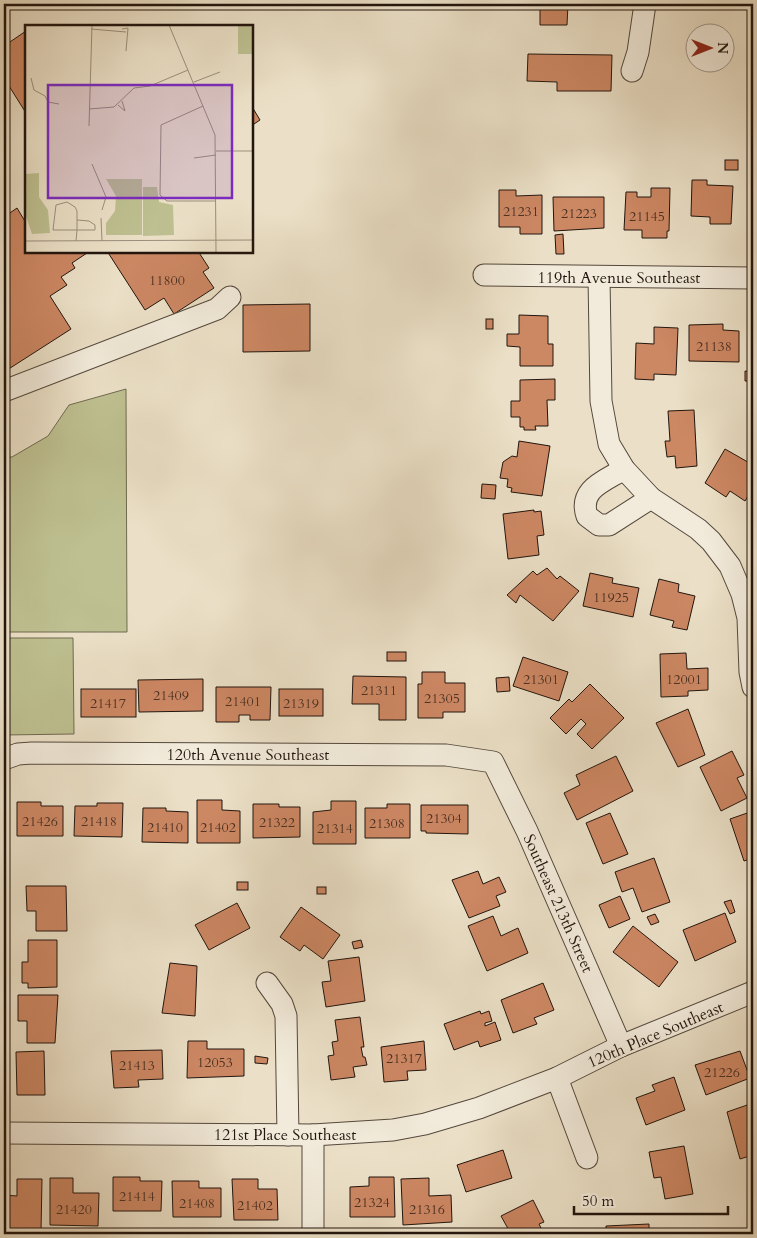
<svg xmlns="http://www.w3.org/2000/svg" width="757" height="1238" viewBox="0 0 757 1238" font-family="Cardo,serif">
<rect width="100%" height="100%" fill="#ebe0c7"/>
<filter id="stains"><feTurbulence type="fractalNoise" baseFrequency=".004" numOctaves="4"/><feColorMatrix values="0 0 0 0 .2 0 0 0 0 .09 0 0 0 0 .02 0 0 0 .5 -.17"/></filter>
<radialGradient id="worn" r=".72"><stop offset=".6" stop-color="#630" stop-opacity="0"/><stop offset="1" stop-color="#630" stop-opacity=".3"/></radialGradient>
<g fill="#bec091" stroke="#706a50">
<path d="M126,389L127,632H4V457H12L48,436L69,405Z"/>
<path d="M4,638H73L74,734L4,735Z"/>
</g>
<g fill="#cc8763" stroke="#22150e">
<path d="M540,4H568L567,25H540Z"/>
<path d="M26,31V113L4,78V46Z"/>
<path d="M528,54L612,55L611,91H557V82L527,81Z"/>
<path d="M251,105L260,120L251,126Z"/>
<rect x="725" y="160" width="13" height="10"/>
<path d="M692,180H707V185L733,186L731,224H710V217L691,216Z"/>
<rect x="750" y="187" width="3" height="37"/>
<path d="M651,188H670L669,231H667V238H642V230H624L626,192H637V197H651Z"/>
<path d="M499,190H516V196L542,195V234H520V227H499Z"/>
<path d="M553,197H604V228L554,231Z"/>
<path d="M17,208L26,223V251H90L72,263L75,268L61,277L67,285L50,296L71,329L4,372V217Z"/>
<path d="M563,234L564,254H556L555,235Z"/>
<path d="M107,251H198L209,268L203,272L214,288L174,314L164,298L145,310Z"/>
<path d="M310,304V351L243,352V305Z"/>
<path d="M519,315L548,316V344H553V366H520V347L507,346V334H519Z"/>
<rect x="486" y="319" width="7" height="10"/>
<path d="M723,324V330L739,331V362L689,361V325Z"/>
<rect x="749" y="326" width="4" height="33"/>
<path d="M654,327L678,328L676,375L654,374V380L635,379L636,343L654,344Z"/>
<path d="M745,371L752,372L751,381H745Z"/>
<path d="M555,379V400H547L548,426H535L536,430H524V427H520V417H511V401H520V380Z"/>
<path d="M694,410L697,466L676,468L675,456L667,457L665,441H670L668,411Z"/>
<path d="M519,441L550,446L542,496L511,492L512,488L507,487L508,479L500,478L503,462L512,456L517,457Z"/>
<path d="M725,449L753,465V488L745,501L730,491L726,497L705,483Z"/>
<path d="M482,484L496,485L495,499L481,498Z"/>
<path d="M534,510V512L541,511L544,535L537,536L539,555L508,559L503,514Z"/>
<path d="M547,568L557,579L560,576L579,591L553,621L520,595L516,603L507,595L533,571L537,575Z"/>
<path d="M590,573L613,578L612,583L639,588L633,617L583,606Z"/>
<path d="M659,579L679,584L678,592L695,596L687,630L672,627L674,621L650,615Z"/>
<rect x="387" y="652" width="19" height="9"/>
<path d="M686,653L687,669L708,668V690L688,691V696L661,697L660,654Z"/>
<path d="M523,657L568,672L559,701L513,686Z"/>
<path d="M422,672H445V683H465V712H443V718H418V684H422Z"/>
<path d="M353,676L406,677V720H379V704H352Z"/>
<path d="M509,677L510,691L497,692L496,678Z"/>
<path d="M203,679V711L139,712L138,680Z"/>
<path d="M590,684L624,718L592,749L577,734L586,724L581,719L566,734L550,718L569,699L572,702Z"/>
<path d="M216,687H271L270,720H250V715H239V722H216Z"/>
<rect x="81" y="689" width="55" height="28"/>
<rect x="279" y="689" width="44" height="27"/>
<path d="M688,709L705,755L678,767L656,723Z"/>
<path d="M732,751L744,775L737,778L747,798L721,811L700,767Z"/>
<path d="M616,756L633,791L577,820L564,793L580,785L576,775Z"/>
<path d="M197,800H222V810L240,811V843H197Z"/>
<path d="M331,801H356V844H313V812L331,810Z"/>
<path d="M17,802H41V806H63V836H17Z"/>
<path d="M97,803H123L122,837L74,836L75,806H97Z"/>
<path d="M253,804H279V807H300V837L253,838Z"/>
<path d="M387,804H410V838H365V808H387Z"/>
<path d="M421,805H468V834L426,833V831H421Z"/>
<path d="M143,808H166V811L188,812V843L142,842Z"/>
<path d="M753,811V858L744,861L730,819Z"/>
<path d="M610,813L628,854L603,864L586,823Z"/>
<path d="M654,858L670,902L642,912L633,888L622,892L615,872Z"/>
<path d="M478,871L483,884L499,877L506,892L496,896L500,906L469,918L452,880Z"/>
<rect x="237" y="882" width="11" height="8"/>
<path d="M26,886H66L67,931H36V911H27Z"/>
<rect x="317" y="887" width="9" height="7"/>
<path d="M620,896L630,919L609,928L599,905Z"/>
<path d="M731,900L735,912L730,914L724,902Z"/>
<path d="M237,903L250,928L209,950L195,925Z"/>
<path d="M301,907L340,935L323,959L304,945L300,951L280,937Z"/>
<path d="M725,913L736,942L695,961L683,930Z"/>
<path d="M655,914L659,922L651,925L647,917Z"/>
<path d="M493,916L501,936L518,928L528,953L487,971L468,926Z"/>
<path d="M633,926L678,962L659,987L613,952Z"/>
<path d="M28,940H57V987L28,988V983H22V962H28Z"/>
<path d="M361,940L363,947L354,949L352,942Z"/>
<path d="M359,957L365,1001L326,1007L322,982L331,981L328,961Z"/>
<path d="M170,963L197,966L195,1016L162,1013Z"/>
<path d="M543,983L554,1010L534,1018L537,1024L513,1033L501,1000Z"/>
<path d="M18,995H58L55,1043H27V1021H18Z"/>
<path d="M480,1011L481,1014L489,1011L492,1021L485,1023V1026L495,1022L501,1040L480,1047L478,1041L454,1050L444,1024Z"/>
<path d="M360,1017L364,1047H361L363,1057H365L367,1065L353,1067L355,1077L331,1080L328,1056L334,1055L332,1042L338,1041L335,1020Z"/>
<path d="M188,1041H207V1049H244V1076L187,1078Z"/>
<path d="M424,1041L426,1070L407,1071L408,1080L384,1082L381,1047Z"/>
<path d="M162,1050L163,1079L138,1080L139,1087L114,1088L111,1051Z"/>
<path d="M44,1051L45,1095H17L16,1052Z"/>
<path d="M740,1051L750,1078L706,1095L695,1065Z"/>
<path d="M255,1056L268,1058L267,1064L255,1063Z"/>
<path d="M674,1077L685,1110L646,1125L636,1098L655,1091L652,1085Z"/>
<path d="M753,1103V1155L740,1159L727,1112Z"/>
<path d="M684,1146L693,1194L665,1199L661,1177L654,1178L649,1152Z"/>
<path d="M503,1150L512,1178L466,1192L457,1165Z"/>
<path d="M113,1177H140V1181H162L161,1211H113Z"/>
<path d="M369,1177H394L395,1217H350V1187L369,1186Z"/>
<path d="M50,1178H73V1193H99L98,1226L50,1225Z"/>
<path d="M429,1178V1196L451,1195L452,1222L403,1225L401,1179Z"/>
<path d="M17,1179H42L41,1232L4,1231V1195L17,1196Z"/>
<path d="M232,1179H258V1189H277L278,1220H234Z"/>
<path d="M172,1181H199V1188H221V1217H173Z"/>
<path d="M533,1200L544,1222L539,1224L544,1234H511L501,1216Z"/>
<path d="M649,1224V1234H600V1230H606V1226Z"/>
</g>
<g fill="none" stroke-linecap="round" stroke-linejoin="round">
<g stroke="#54483c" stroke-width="23">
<g id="minor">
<path d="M632,71L638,52L645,4"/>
<path d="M484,275L753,278"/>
<path d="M599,277L601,401L609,444L624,469L651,498L698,529L711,541L730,566L742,594L748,618L750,672L753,687"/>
<path d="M4,391L217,309L230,297"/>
<path d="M624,469C605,481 578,489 587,516L599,525H609L651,498"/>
<path d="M4,759L18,754L32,753L446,755L493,762L527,831L621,1046"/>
<path d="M267,983L282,1004L286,1016L288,1135"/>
<path d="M557,1078L587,1158"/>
<path d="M4,1133L313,1135L393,1130L425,1124L479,1108L557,1078L621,1046L753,992"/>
<path d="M313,1135V1234"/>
</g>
</g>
<use href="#minor" stroke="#f2ebdb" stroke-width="21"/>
</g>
<g text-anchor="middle" stroke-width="4.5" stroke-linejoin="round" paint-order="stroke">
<g font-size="14" fill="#4c3223">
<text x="521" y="216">21231</text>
<text x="579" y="218">21223</text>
<text x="647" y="221">21145</text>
<text x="167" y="285">11800</text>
<text x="714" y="351">21138</text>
<text x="611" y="602">11925</text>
<text x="541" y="684">21301</text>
<text x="684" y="684">12001</text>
<text x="379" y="695">21311</text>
<text x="171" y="700">21409</text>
<text x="442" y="703">21305</text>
<text x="243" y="706">21401</text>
<text x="108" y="708">21417</text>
<text x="301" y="708">21319</text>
<text x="444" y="823">21304</text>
<text x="40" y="826">21426</text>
<text x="99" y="826">21418</text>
<text x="277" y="827">21322</text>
<text x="387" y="828">21308</text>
<text x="165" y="832">21410</text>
<text x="218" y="832">21402</text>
<text x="335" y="833">21314</text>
<text x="404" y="1063">21317</text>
<text x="215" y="1067">12053</text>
<text x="137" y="1070">21413</text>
<text x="722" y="1077">21226</text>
<text x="137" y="1201">21414</text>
<text x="372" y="1207">21324</text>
<text x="197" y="1208">21408</text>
<text x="255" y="1210">21402</text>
<text x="74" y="1214">21420</text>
<text x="427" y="1214">21316</text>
</g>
<g font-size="16" fill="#22150e" stroke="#f2ebdb">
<text x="619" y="283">119th Avenue Southeast</text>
<text x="248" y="760">120th Avenue Southeast</text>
<text transform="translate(559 903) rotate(66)" y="6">Southeast 213th Street</text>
<text transform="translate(655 1034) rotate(-23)" y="6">120th Place Southeast</text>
<text x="285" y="1140">121st Place Southeast</text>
</g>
</g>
<g transform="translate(25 25)">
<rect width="228" height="228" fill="#ebe0c7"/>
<path d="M213,0H227V29H213ZM14,148V172L23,185L25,208L7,209L0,188V149ZM81,154H117V210H81V198L90,186L91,171ZM118,162H132L134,177L148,180L149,210L118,211Z" fill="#bec091"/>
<path fill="none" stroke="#9b8f7d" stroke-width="1" d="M144,0L190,110L191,227M66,4L101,7M97,4L103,3L101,26M6,53L9,65L20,71L23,77L34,79M169,57L195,47M93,80L100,86L97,76M178,81L136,100L135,170L142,176H191M64,84L89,82L109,63L125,61L163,45M64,101L67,0M228,110V133M191,126H227M169,133L191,130M67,139L81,172L77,185M76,193L77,216M0,216L228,215M51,216L52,205V186L50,182L42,177L31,180L28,205H70V200L64,196L52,195"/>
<path fill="#7b2cbf" fill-opacity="0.15" stroke="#7b2cbf" stroke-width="2.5" d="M23,60H207V173H23Z"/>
<rect width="228" height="228" fill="none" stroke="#22150e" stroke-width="2.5"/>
</g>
<rect width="757" height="1238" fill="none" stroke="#ebe0c7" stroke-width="20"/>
<rect x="5" y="5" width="747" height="1228" fill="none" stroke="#22150e" stroke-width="2.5"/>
<rect x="10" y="10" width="737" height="1218" fill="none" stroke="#22150e"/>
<g transform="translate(710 48) rotate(90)"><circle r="24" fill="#f2ebdb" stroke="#9f9589"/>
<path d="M0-4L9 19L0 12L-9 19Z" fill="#8f2418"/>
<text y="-8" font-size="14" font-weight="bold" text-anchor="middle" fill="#22150e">N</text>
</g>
<path d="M574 1206v8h154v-8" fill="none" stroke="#22150e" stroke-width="2.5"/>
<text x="582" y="1206" font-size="15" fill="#22150e" stroke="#f2ebdb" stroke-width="4" paint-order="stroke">50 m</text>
<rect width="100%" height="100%" filter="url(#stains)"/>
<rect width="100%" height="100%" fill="url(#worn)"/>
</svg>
